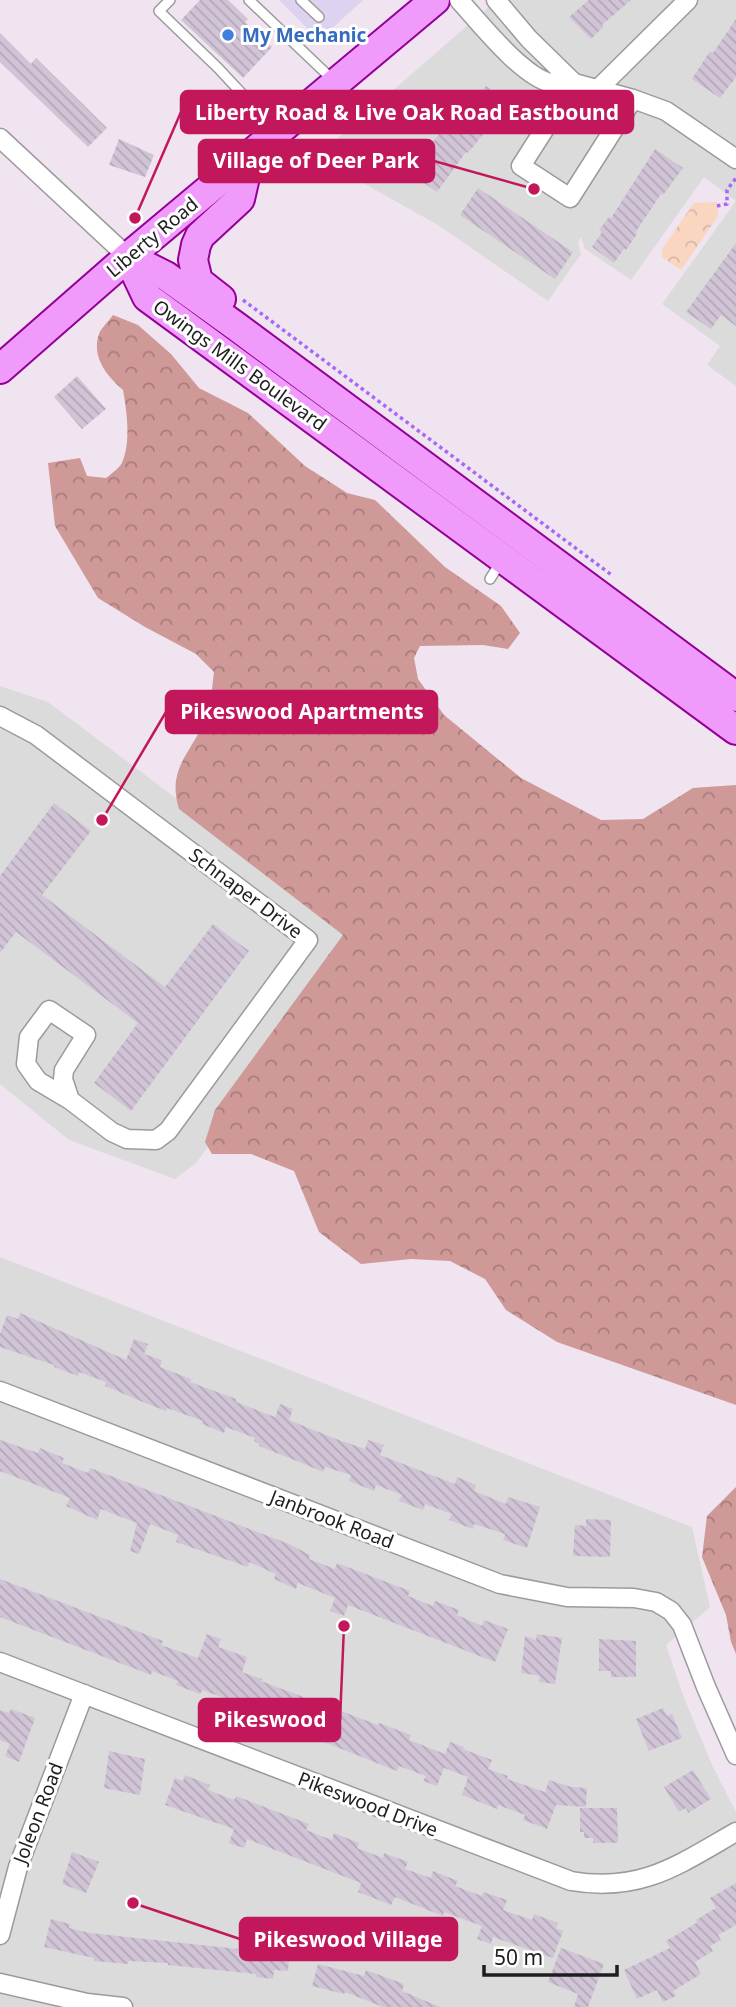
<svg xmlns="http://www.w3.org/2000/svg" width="736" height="2007" viewBox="0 0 736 2007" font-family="'Noto Sans',sans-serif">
<defs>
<pattern id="forest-crowns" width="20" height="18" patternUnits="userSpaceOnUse" patternTransform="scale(1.75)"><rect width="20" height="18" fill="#cf9998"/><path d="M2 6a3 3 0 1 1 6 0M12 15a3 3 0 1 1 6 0" fill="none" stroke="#a77c7b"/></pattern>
<pattern id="park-crowns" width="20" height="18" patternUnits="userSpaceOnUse" patternTransform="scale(1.75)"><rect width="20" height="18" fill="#fad6c0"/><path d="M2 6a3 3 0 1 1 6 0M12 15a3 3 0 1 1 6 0" fill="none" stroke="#d6b7a5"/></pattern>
<pattern id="building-back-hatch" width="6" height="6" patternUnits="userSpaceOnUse" patternTransform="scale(1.75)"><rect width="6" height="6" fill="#d1c4d6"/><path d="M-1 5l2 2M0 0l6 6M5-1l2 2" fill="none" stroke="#b3a8b7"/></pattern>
</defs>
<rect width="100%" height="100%" fill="#efe4ef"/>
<g fill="#dbdbdc">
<path d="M497,0H736V386L707,365L720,346L662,304L736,201L704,177L631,280L585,249L581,237L578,242L581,254L548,301L438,225L316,157Z"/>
<path d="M0,686L48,702L362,938L196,1163L175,1179L69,1140L0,1084Z"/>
<path d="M0,1257L692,1527L710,1607L666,1645L684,1698L713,1767L736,1812V2007H0Z"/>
</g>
<path fill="#ddd2f0" d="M279,0H363L319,40Z"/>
<g fill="url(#forest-crowns)">
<path d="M113,315L138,325L171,354L199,388L248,413L305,466L347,493L375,500L445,567L501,606L520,633L508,649L483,645L420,646L414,658L418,679L444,715L521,778L601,820L643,819L693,788L736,785V1405L557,1342L506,1310L485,1279L450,1261L411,1259L361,1264L319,1232L294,1171L251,1154H212L205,1142L215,1110L343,935L179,809C167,770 189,755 205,721C211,707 212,687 214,672L196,654L145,627L98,598L55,526L48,463L80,458L87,476L106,478C111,474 119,468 122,463C131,442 127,412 123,390C107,376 91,357 99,334C101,328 109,321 113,315Z"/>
<path d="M736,1487V1654L731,1642L726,1615L702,1557L707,1516Z"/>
</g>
<path fill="url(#park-crowns)" d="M717,202L718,216L681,270L662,257V249L694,203Z"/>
<g fill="url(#building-back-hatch)">
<path d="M200,0H228L248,19L245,22L272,47L243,78L181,20Z"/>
<path d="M589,0H631L602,25L603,27L591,39L569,17Z"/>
<path d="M736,19V77L720,98L692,79L710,51L713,53Z"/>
<path d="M0,33L31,64L36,58L107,128L88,147L0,62Z"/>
<path d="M486,86L510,103L491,129L489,127L468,153L466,152L437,192L415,177L424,164L417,159L428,143L430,145L451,120L456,124Z"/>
<path d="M119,139L154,155L145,177L109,165Z"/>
<path d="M655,149L683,168L663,195L661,194L635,233L637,234L626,250L624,249L614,263L592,247L602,232L599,230L609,217L611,218Z"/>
<path d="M478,188L573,252L555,279L460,215Z"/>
<path d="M736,243V326L721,315L711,329L686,312Z"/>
<path d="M77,376L106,409L82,429L54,397Z"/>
<path d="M54,803L91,831L42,895L165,987L213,924L249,951L131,1111L94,1083L138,1023L16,932L0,953V876Z"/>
<path d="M20,1313L126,1360L134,1339L148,1344L144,1354L162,1360L160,1367L191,1379L190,1382L236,1399V1402L275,1417L280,1404L293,1409L289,1420L336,1439L365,1449L368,1440L384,1445L380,1455L455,1484L457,1477L476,1485L474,1491L506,1504L508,1497L540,1507L527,1548L503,1540L505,1534L474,1524L473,1529L449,1520L452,1514L425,1504L423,1510L399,1501L402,1495L376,1485L374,1491L349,1481L351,1475L325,1467L323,1472L292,1459L259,1446L260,1444L254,1441L255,1438L226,1427L224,1433L202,1424L203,1421L167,1408L166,1411L143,1402L105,1386L106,1382L79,1372L78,1376L54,1367V1365L0,1347V1334L7,1315L18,1319Z"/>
<path d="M0,1440L38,1453L40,1448L64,1458L62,1463L88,1473L90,1468L289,1544L310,1555L309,1559L335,1569L337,1563L410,1591L408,1596L433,1606L435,1601L459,1610L457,1615L482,1626L484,1620L508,1629L495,1662L348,1605L344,1616L330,1611L335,1598L298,1583L296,1589L274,1579L276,1574L249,1562L248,1567L176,1542L178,1535L150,1524L139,1554L130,1551L137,1523L101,1509L97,1520L66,1506L70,1498L0,1471Z"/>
<path d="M586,1519L611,1520L610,1557L573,1556L575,1525L586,1526Z"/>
<path d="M0,1579L163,1641L161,1645L198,1658L207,1634L221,1639L218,1647L247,1657L242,1672L262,1679L261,1681L378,1725L379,1723L411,1735L409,1740L445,1754L450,1742L464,1747L463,1749L492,1760L488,1769L508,1776L507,1779L545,1792L549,1780L571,1787L587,1788L586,1807L556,1805L547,1829L523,1820L525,1815L498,1805L497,1809L462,1795L468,1777L444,1768L437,1786L423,1781L426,1776L399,1766L397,1771L324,1742L325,1739L300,1729L299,1733L225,1705L227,1699L202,1690L200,1694L176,1685L178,1681L152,1671L151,1675L0,1617Z"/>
<path d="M537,1634L562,1638L555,1684L539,1682L540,1676L521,1673L525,1636L536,1640Z"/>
<path d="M599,1639L636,1641V1677H611V1671H599Z"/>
<path d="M663,1708L667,1716L672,1714L682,1738L649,1751L636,1719Z"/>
<path d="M11,1709L35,1718L19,1762L5,1756L10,1744L0,1740V1710L9,1713Z"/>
<path d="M109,1751L145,1759L140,1795L104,1788Z"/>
<path d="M693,1770L711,1799L688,1813L686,1808L679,1812L664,1787Z"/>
<path d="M185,1775L210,1785L208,1790L234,1800L236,1796L309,1824L306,1830L332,1840L334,1833L359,1843L357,1848L383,1858L384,1853L408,1862L405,1869L431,1878L433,1871L458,1881L455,1886L482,1896L483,1892L507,1900L503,1910L532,1920L534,1914L558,1923L556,1928L563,1931L553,1958L493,1937L491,1944L477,1939L482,1926L444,1912L443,1916L395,1897L391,1905L358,1892L361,1883L247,1839L244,1848L229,1843L234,1829L165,1805L175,1778L183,1781Z"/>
<path d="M580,1808H617L618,1843H593V1838H584V1832H580Z"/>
<path d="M72,1852L99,1862L86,1893L62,1884Z"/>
<path d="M736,1883V1925L718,1935L721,1940L710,1946L713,1951L695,1962L701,1974L673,1991L676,1996L663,2002L657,1990L637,1999L624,1970L670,1948L666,1941L698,1922L696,1920L716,1908L710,1898Z"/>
<path d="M51,1919L70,1924L69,1928L90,1933L238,1949L237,1955L264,1959L267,1937L291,1939L288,1971L274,1970L273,1979L256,1977V1974L168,1965V1963L128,1961V1964L94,1961V1958L44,1947Z"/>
<path d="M561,1948L604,1964L588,2007H574L578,1994L548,1982Z"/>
<path d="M318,1964L364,1976L366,1970L404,1984L402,1991L440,2007H383L345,1992L344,1994L312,1986Z"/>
</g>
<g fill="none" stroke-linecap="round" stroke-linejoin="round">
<g stroke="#9b9b9b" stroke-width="12">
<g id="service">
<path d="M170,0L159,11L218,68L274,128"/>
<path d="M249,0L334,81"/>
<path d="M301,0L319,17"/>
<path d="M490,579L500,563"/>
</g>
</g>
<g stroke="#9b9b9b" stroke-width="21">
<g id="minor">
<path d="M459,0C478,21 524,79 552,83C559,84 567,83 574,83L529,39L496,0"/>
<path d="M598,89L688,0"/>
<path d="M633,99L570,198L521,166L574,83L633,99L666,111L736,159"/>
<path d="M0,138L128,257"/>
<path d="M0,716L36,735L308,940L168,1131L156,1140L127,1139L112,1132L70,1100L63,1079L64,1070L86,1035L49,1010L29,1037L26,1064L38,1081L70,1100"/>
<path d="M0,1391L500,1584L567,1597L634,1598L656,1602L671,1611L682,1625L706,1687L736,1755"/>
<path d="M0,1662L571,1881C641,1893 678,1865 736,1832"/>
<path d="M0,1935L18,1867L84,1694"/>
<path d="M0,1983L87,2003L123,2007"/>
</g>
</g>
<g stroke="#940097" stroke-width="32">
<g id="primary">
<path d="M128,257L147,297L736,730"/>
<path d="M128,257L166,276L237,327L736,697"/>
<path d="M221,299L198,281L193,260L196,245L200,236L240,199L250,155"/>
<path d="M0,369L128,257L435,0"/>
</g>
</g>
<g stroke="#a569fa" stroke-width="3.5" stroke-dasharray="3.5 3.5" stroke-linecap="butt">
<path d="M717,206L727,204V190L736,178"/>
<path d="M243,300L613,576"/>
</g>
<use href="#service" stroke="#fff" stroke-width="9"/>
<use href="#minor" stroke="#fff" stroke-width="18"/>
<use href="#primary" stroke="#f09bfc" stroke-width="28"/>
</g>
<circle fill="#3f7fe0" stroke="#fff" stroke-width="2.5" cx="228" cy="35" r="7"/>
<g text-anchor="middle" stroke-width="6" stroke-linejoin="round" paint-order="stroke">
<g font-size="19" font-weight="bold" fill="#366cbe" stroke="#fff" text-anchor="start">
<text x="242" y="42">My Mechanic</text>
</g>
<g font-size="19" fill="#1e1e1e" stroke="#fff">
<text transform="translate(152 237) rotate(-40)" y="7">Liberty Road</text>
<text transform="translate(240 365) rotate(36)" y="7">Owings Mills Boulevard</text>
<text transform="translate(246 893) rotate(37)" y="7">Schnaper Drive</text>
<text transform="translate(332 1519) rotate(21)" y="7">Janbrook Road</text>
<text transform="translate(368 1804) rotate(21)" y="7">Pikeswood Drive</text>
<text transform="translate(38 1813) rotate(-69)" y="7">Joleon Road</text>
</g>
</g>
<path fill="none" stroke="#c2185b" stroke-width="2.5" d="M135 218L181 112M534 189L434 161M102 820L166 712M344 1626L340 1720M133 1903L240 1939"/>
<g fill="#c2185b" stroke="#fff" stroke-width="2.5">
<circle cx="135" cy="218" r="7"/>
<circle cx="534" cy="189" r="7"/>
<circle cx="102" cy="820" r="7"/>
<circle cx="344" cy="1626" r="7"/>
<circle cx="133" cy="1903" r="7"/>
</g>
<g fill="#c2185b" stroke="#c2185b" stroke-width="2.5">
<rect x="181" y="91" width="452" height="42" rx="7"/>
<rect x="199" y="140" width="235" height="42" rx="7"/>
<rect x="166" y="691" width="271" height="42" rx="7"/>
<rect x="199" y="1699" width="141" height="42" rx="7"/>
<rect x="240" y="1918" width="217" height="42" rx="7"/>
</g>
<g font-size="21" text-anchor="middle" font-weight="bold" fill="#fff">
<text x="407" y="120">Liberty Road &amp; Live Oak Road Eastbound</text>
<text x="316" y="168">Village of Deer Park</text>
<text x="302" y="719">Pikeswood Apartments</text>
<text x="270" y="1727">Pikeswood</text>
<text x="348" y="1947">Pikeswood Village</text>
</g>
<path d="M484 1965v10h133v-10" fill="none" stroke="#1e1e1e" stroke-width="3.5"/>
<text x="494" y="1965" font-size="21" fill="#1e1e1e" stroke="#ffffff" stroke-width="5" paint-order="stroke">50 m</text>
</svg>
